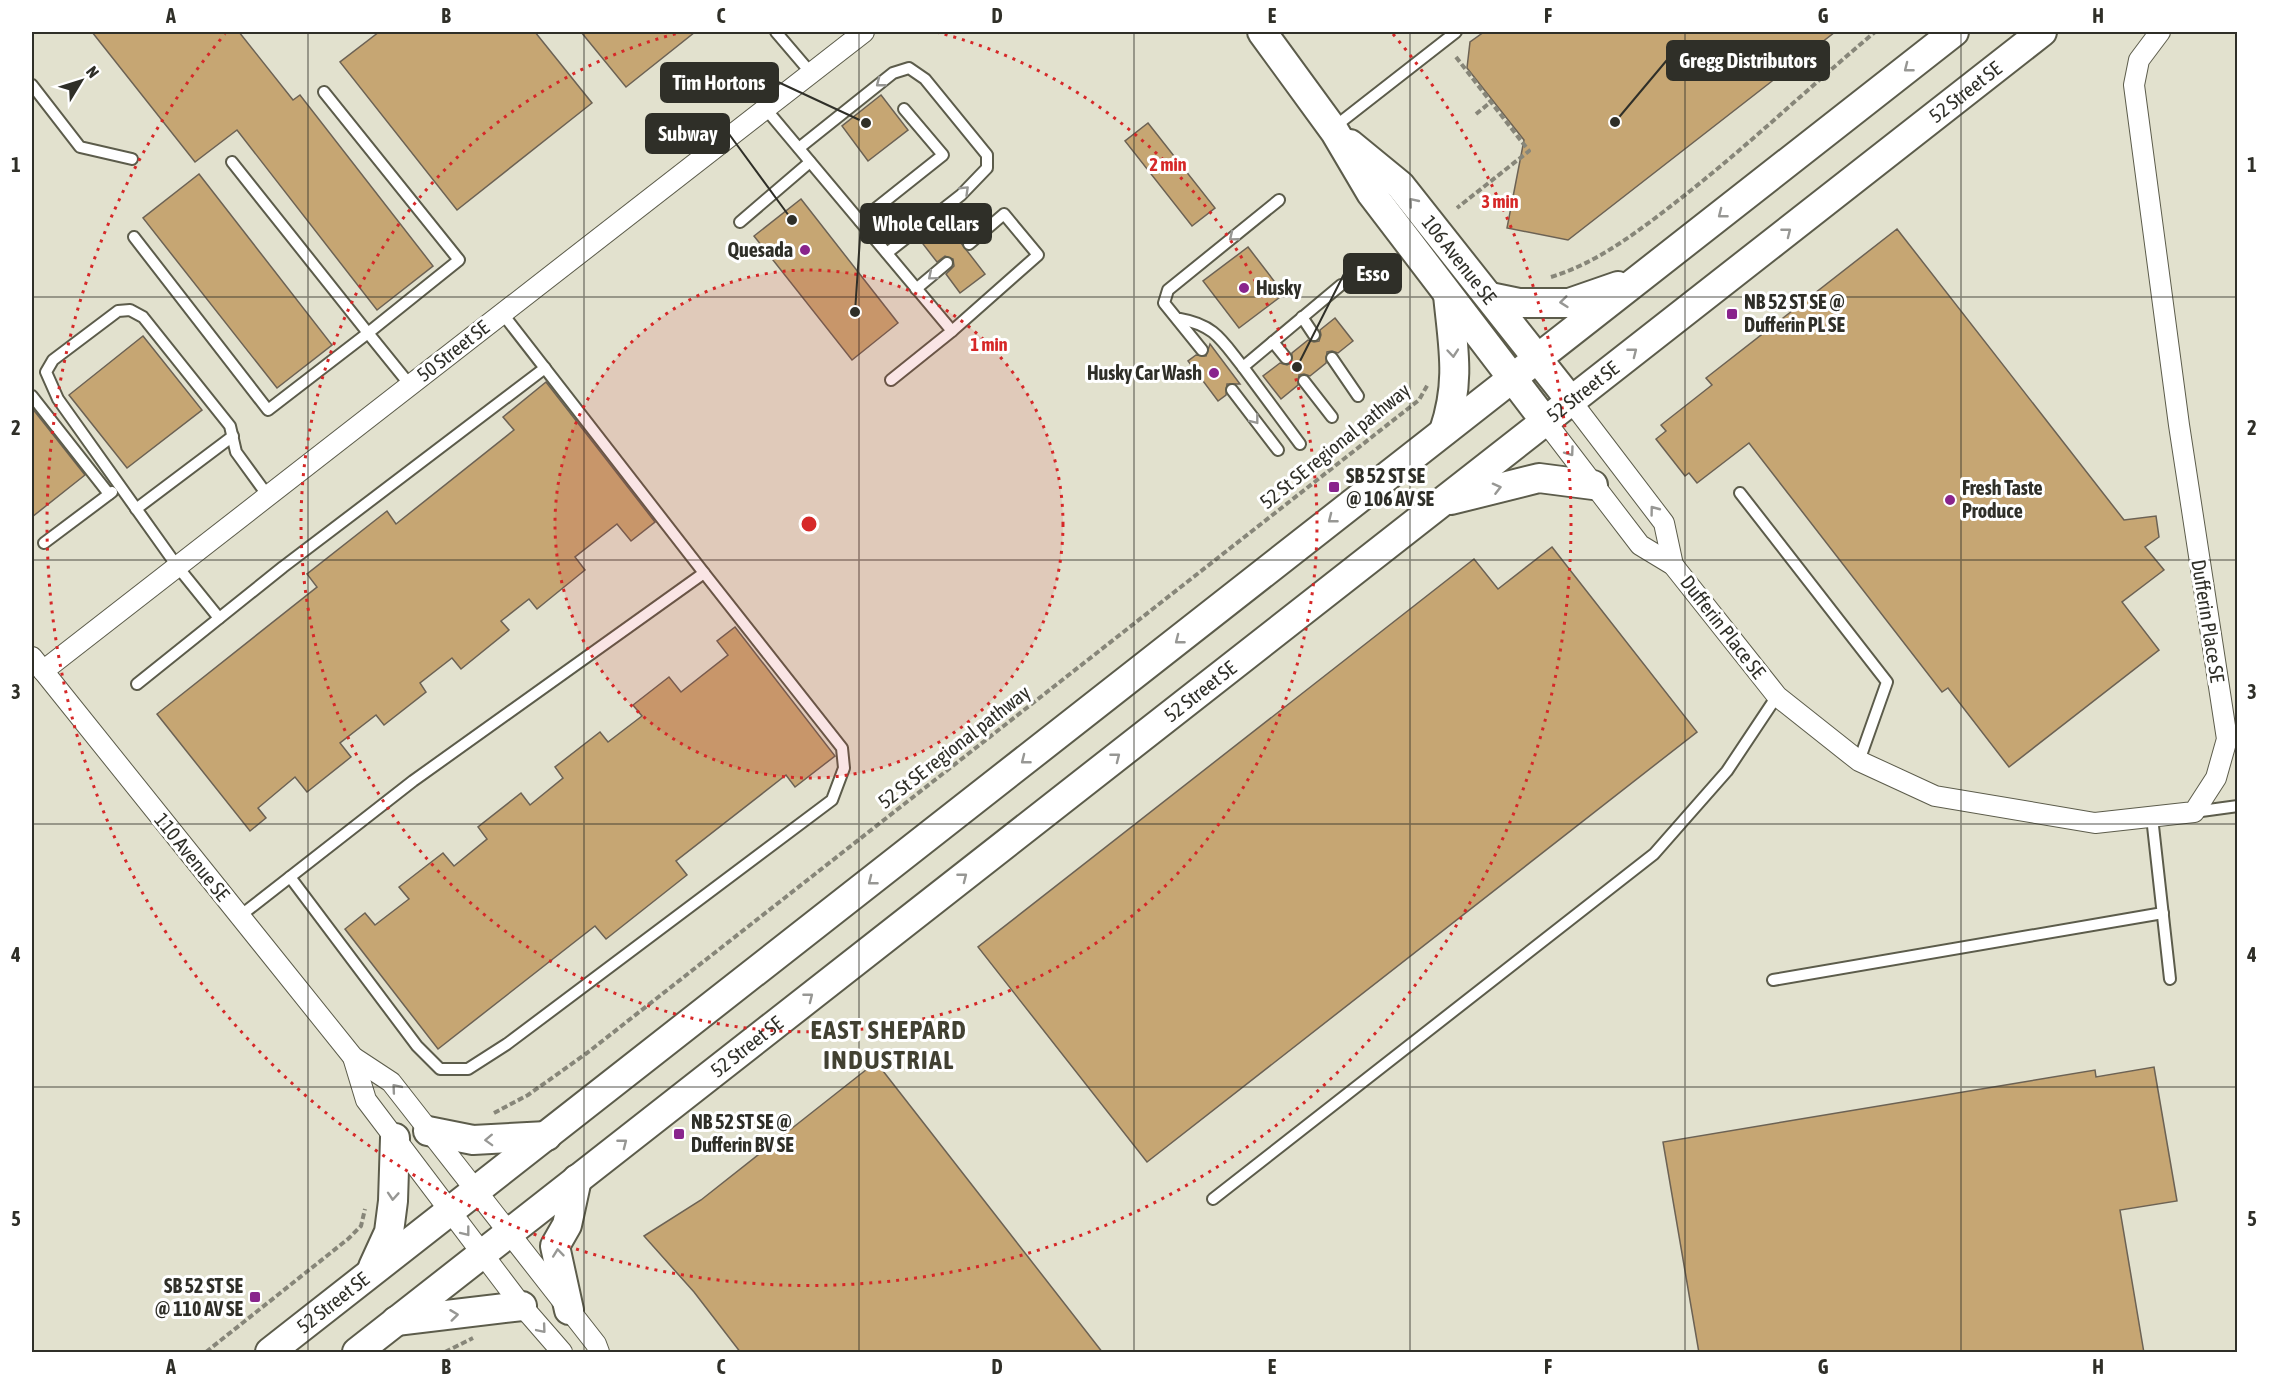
<svg xmlns="http://www.w3.org/2000/svg" width="2269" height="1384" viewBox="0 0 2269 1384" font-family="'Asap Condensed',sans-serif">
<rect width="100%" height="100%" fill="#e2e1ce"/>
<g fill="#c6a673" stroke="#6c6254" stroke-width="1.5">
<path d="M92,32H239L293,100L300,95L433,266L377,310L237,130L195,162Z"/>
<path d="M379,32H535L592,103L457,210L340,62Z"/>
<path d="M581,32H695L626,87Z"/>
<path d="M1484,32H1835L1568,240L1507,228L1524,140L1467,68L1470,42Z"/>
<path d="M881,95L908,130L868,161L842,126Z"/>
<path d="M1148,123L1215,208L1192,226L1125,141Z"/>
<path d="M199,174L332,345L277,388L143,218Z"/>
<path d="M801,199L898,323L852,360L754,236Z"/>
<path d="M947,225L985,274L960,293L946,274L954,266L953,259L945,256L937,262L923,244Z"/>
<path d="M1897,229L2124,520L2156,516L2159,537L2145,547L2164,570L2122,602L2159,650L2009,767L1948,688L1942,692L1749,443L1697,483L1689,473L1685,476L1656,439L1666,431L1661,425L1712,385L1706,378Z"/>
<path d="M1248,247L1284,294L1239,328L1203,281Z"/>
<path d="M1335,318L1353,341L1338,353L1332,351L1327,352L1326,363L1310,376L1304,374L1299,375L1298,385L1281,399L1263,376L1280,363L1287,365L1291,363L1292,353L1308,340L1314,342L1319,341L1321,335L1320,330Z"/>
<path d="M143,336L202,410L127,468L69,395Z"/>
<path d="M1210,344L1240,384H1227L1226,395L1218,401L1188,361L1196,355L1206,356Z"/>
<path d="M546,382L655,522L631,541L617,524L575,557L585,570L537,609L529,599L501,621L509,630L461,669L452,658L420,683L426,692L384,725L376,715L340,743L351,757L307,792L295,777L258,808L266,818L250,831L157,714L317,587L307,574L387,511L396,524L514,430L503,417Z"/>
<path d="M32,408L85,475L32,517Z"/>
<path d="M1552,547L1697,732L1147,1162L978,947L1474,559L1498,589Z"/>
<path d="M735,627L835,756L795,787L786,775L676,861L687,875L606,939L595,926L438,1049L345,929L365,913L375,925L409,899L399,887L443,853L454,866L487,839L478,827L521,793L530,805L563,778L555,767L600,732L608,742L642,716L633,705L669,677L681,692L728,655L717,641Z"/>
<path d="M876,1062L1103,1353H741L694,1292L644,1236L701,1200Z"/>
<path d="M2154,1067L2177,1201L2120,1210L2144,1353H1699L1663,1142L2095,1070L2096,1077Z"/>
</g>
<g fill="none" stroke-linecap="round" stroke-linejoin="round">
<g stroke="#5c5c4b" stroke-width="14">
<g id="lane">
<path d="M776,32L811,73"/>
<path d="M32,85L80,147L132,159"/>
<path d="M324,92L459,260L368,333L410,385"/>
<path d="M765,108L952,331L891,380"/>
<path d="M1333,128L1456,32"/>
<path d="M799,148L893,73L909,68L925,79L987,155V168L961,195L887,253"/>
<path d="M860,221L943,155L904,109"/>
<path d="M740,222L810,162"/>
<path d="M134,237L268,410L368,333L232,162"/>
<path d="M916,289L947,263"/>
<path d="M1302,317L1314,335"/>
<path d="M1180,319C1215,325 1222,341 1243,367"/>
<path d="M952,331L1038,255L1004,214L969,244"/>
<path d="M1273,342L1286,358"/>
<path d="M1202,350L1164,303L1168,290L1279,200"/>
<path d="M1332,358L1358,396"/>
<path d="M1304,381L1332,417"/>
<path d="M1232,390L1278,450"/>
<path d="M32,396L109,494"/>
<path d="M1300,444L1243,367L1341,285"/>
<path d="M1740,493L1887,682L1859,761"/>
<path d="M136,509L233,436"/>
<path d="M44,543L112,492"/>
<path d="M219,618L177,566L58,399L46,372L53,360L118,311L130,310L143,317L230,426L236,452L268,496"/>
<path d="M137,684L283,567L545,368"/>
<path d="M2194,812L2238,806"/>
<path d="M2152,817L2170,979"/>
<path d="M290,877L417,1046L440,1069H468L507,1044L832,800L844,768L842,748L704,573"/>
<path d="M240,916L413,781L704,573L502,313"/>
<path d="M1773,980L2163,913"/>
<path d="M1213,1199L1654,854L1727,771L1777,696"/>
</g>
</g>
<g stroke="#5c5c4b" stroke-width="22">
<g id="street">
<path d="M1571,401L1664,523L1673,565"/>
<path d="M1545,421L1640,545L1673,565L1777,696L1859,761L1935,796L2095,823L2194,812L2216,778L2227,739L2179,425L2134,85L2139,60L2160,32"/>
<path d="M32,657L353,1057L391,1082L596,1344L599,1352"/>
<path d="M43,671L864,32"/>
<path d="M353,1057L366,1100L522,1306L562,1352"/>
</g>
</g>
<g stroke="#5c5c4b" stroke-width="32">
<g id="secondary">
<path d="M1262,32L1335,132L1371,193L1545,421"/>
<path id="s1" d="M1350,144L1400,185L1571,401"/>
<path d="M1490,297L1519,303H1569L1618,286"/>
<path d="M1444,431C1461,381 1453,346 1448,295"/>
<path d="M1451,500L1539,478L1593,485"/>
<path d="M428,1131L473,1140L547,1136"/>
<path d="M373,1267L389,1232L393,1201L395,1138"/>
<path d="M569,1310L555,1246L567,1225L577,1179"/>
<path d="M396,1321L522,1306"/>
<path id="s2" d="M270,1352L1954,32"/>
<path id="s3" d="M357,1352L2042,32"/>
</g>
</g>
<g stroke="#878679" stroke-width="4" stroke-dasharray="6 3" stroke-linecap="butt">
<path d="M1456,57L1529,151L1457,208"/>
<path d="M1476,114L1492,101"/>
<path d="M1551,277C1597,263 1639,231 1676,202C1746,148 1808,88 1875,32"/>
<path d="M494,1113L528,1095L587,1053L1419,400L1428,384"/>
<path d="M206,1352L348,1239L361,1226L365,1209"/>
<path d="M445,1352L473,1338"/>
</g>
<use href="#lane" stroke="#fff" stroke-width="10"/>
<use href="#street" stroke="#fff" stroke-width="20"/>
<use href="#secondary" stroke="#fff" stroke-width="28"/>
</g>
<defs><path id="oneway-chevron" d="M-2-3.5L2.5 0L-2 3.5" fill="none" stroke-width="1.6" stroke-linecap="round" stroke-linejoin="round" transform="scale(1.5)"/></defs>
<g stroke="#979794">
<use href="#oneway-chevron" transform="translate(1908 68) rotate(142)"/>
<use href="#oneway-chevron" transform="translate(880 83) rotate(142)"/>
<use href="#oneway-chevron" transform="translate(965 190) rotate(-44)"/>
<use href="#oneway-chevron" transform="translate(1413 202) rotate(-129)"/>
<use href="#oneway-chevron" transform="translate(1722 214) rotate(142)"/>
<use href="#oneway-chevron" transform="translate(1787 232) rotate(-38)"/>
<use href="#oneway-chevron" transform="translate(1233 237) rotate(141)"/>
<use href="#oneway-chevron" transform="translate(932 276) rotate(140)"/>
<use href="#oneway-chevron" transform="translate(1564 302) rotate(174)"/>
<use href="#oneway-chevron" transform="translate(1633 352) rotate(-38)"/>
<use href="#oneway-chevron" transform="translate(1453 353) rotate(85)"/>
<use href="#oneway-chevron" transform="translate(1255 420) rotate(52)"/>
<use href="#oneway-chevron" transform="translate(1570 452) rotate(54)"/>
<use href="#oneway-chevron" transform="translate(1497 488) rotate(-14)"/>
<use href="#oneway-chevron" transform="translate(1654 510) rotate(-127)"/>
<use href="#oneway-chevron" transform="translate(1332 519) rotate(142)"/>
<use href="#oneway-chevron" transform="translate(1179 640) rotate(142)"/>
<use href="#oneway-chevron" transform="translate(1116 757) rotate(-38)"/>
<use href="#oneway-chevron" transform="translate(1025 760) rotate(142)"/>
<use href="#oneway-chevron" transform="translate(963 877) rotate(-38)"/>
<use href="#oneway-chevron" transform="translate(872 881) rotate(142)"/>
<use href="#oneway-chevron" transform="translate(809 997) rotate(-38)"/>
<use href="#oneway-chevron" transform="translate(396 1088) rotate(-130)"/>
<use href="#oneway-chevron" transform="translate(489 1140) rotate(178)"/>
<use href="#oneway-chevron" transform="translate(623 1143) rotate(-38)"/>
<use href="#oneway-chevron" transform="translate(393 1196) rotate(94)"/>
<use href="#oneway-chevron" transform="translate(466 1232) rotate(52)"/>
<use href="#oneway-chevron" transform="translate(558 1253) rotate(-96)"/>
<use href="#oneway-chevron" transform="translate(454 1315) rotate(-7)"/>
<use href="#oneway-chevron" transform="translate(542 1329) rotate(50)"/>
</g>
<path fill="none" stroke="#2f2f28" stroke-width="1.5" stroke-opacity="0.55" d="M308,32V1352M584,32V1352M859,32V1352M1134,32V1352M1410,32V1352M1685,32V1352M1961,32V1352M32,297H2238M32,560H2238M32,824H2238M32,1087H2238"/>
<circle cx="809" cy="524" r="254" fill="#d62828" fill-opacity=".12"/>
<g fill="none" stroke="#d62828" stroke-width="3" stroke-dasharray="3 6">
<circle cx="809" cy="524" r="254"/>
<path d="M936 32A508 508 0 1 1 682 32"/>
<path d="M1393 34A762 762 0 1 1 225 34"/>
</g>
<g fill="#89248c" stroke="#fff" stroke-width="2">
<circle cx="805" cy="250" r="6"/>
<circle cx="1244" cy="288" r="6"/>
<rect x="1726" y="308" width="12" height="12" rx="3"/>
<circle cx="1214" cy="373" r="6"/>
<rect x="1328" y="481" width="12" height="12" rx="3"/>
<circle cx="1950" cy="500" r="6"/>
<rect x="673" y="1128" width="12" height="12" rx="3"/>
<rect x="249" y="1291" width="12" height="12" rx="3"/>
</g>
<g text-anchor="middle" stroke-width="6" stroke-linejoin="round" paint-order="stroke">
<g font-size="20" fill="#2f2f28" stroke="#fff">
<text dy="7" stroke="none"><textPath href="#s3" startOffset="2043">52 Street SE</textPath></text>
<text dy="7" stroke="none"><textPath href="#s1" startOffset="160">106 Avenue SE</textPath></text>
<text transform="translate(453 351) rotate(-38)" y="7">50 Street SE</text>
<text dy="7" stroke="none"><textPath href="#s3" startOffset="1557">52 Street SE</textPath></text>
<text transform="translate(1335 446) rotate(-39)" y="7">52 St SE regional pathway</text>
<text transform="translate(2208 621) rotate(81)" y="7">Dufferin Place SE</text>
<text transform="translate(1723 627) rotate(52)" y="7">Dufferin Place SE</text>
<text dy="7" stroke="none"><textPath href="#s3" startOffset="1071">52 Street SE</textPath></text>
<text transform="translate(954 747) rotate(-38)" y="7">52 St SE regional pathway</text>
<text transform="translate(192 857) rotate(51)" y="7">110 Avenue SE</text>
<text dy="7" stroke="none"><textPath href="#s3" startOffset="495">52 Street SE</textPath></text>
<text dy="7" stroke="none"><textPath href="#s2" startOffset="80">52 Street SE</textPath></text>
</g>
<g font-size="20" font-weight="bold" fill="#2f2f28" stroke="#fff" text-anchor="start">
<text x="793" y="257" text-anchor="end">Quesada</text>
<text x="1256" y="295">Husky</text>
<text x="1744" y="309">NB 52 ST SE @<tspan x="1744" dy="23">Dufferin PL SE</tspan></text>
<text x="1202" y="380" text-anchor="end">Husky Car Wash</text>
<text x="1346" y="483">SB 52 ST SE<tspan x="1346" dy="23">@ 106 AV SE</tspan></text>
<text x="1962" y="495">Fresh Taste<tspan x="1962" dy="23">Produce</tspan></text>
<text x="691" y="1129">NB 52 ST SE @<tspan x="691" dy="23">Dufferin BV SE</tspan></text>
<text x="243" y="1293" text-anchor="end">SB 52 ST SE<tspan x="243" dy="23">@ 110 AV SE</tspan></text>
</g>
<g font-size="26" font-weight="bold" letter-spacing="1.5" fill="#424132" stroke="#fff">
<text x="889" y="1039">EAST SHEPARD<tspan x="889" dy="30">INDUSTRIAL</tspan></text>
</g>
</g>
<circle cx="809" cy="524" r="9" fill="#d62828" stroke="#fff" stroke-width="3"/>
<g font-size="18" text-anchor="middle" font-weight="bold" fill="#d62828" stroke="#fff" stroke-width="6" stroke-linejoin="round" paint-order="stroke">
<text x="1168" y="171">2 min</text>
<text x="1500" y="208">3 min</text>
<text x="989" y="351">1 min</text>
</g>
<path fill="none" stroke="#2f2f28" stroke-width="2" d="M1615 122L1667 60M866 123L778 82M792 220L729 134M855 312L861 223M1297 367L1344 274"/>
<g fill="#2f2f28" stroke="#fff" stroke-width="2">
<circle cx="1615" cy="122" r="6"/>
<circle cx="866" cy="123" r="6"/>
<circle cx="792" cy="220" r="6"/>
<circle cx="855" cy="312" r="6"/>
<circle cx="1297" cy="367" r="6"/>
</g>
<g fill="#2f2f28" stroke="#2f2f28" stroke-width="2">
<rect x="1667" y="41" width="162" height="39" rx="6"/>
<rect x="661" y="63" width="117" height="39" rx="6"/>
<rect x="646" y="114" width="83" height="39" rx="6"/>
<rect x="861" y="204" width="130" height="39" rx="6"/>
<rect x="1344" y="254" width="57" height="39" rx="6"/>
</g>
<g font-size="21" text-anchor="middle" font-weight="bold" fill="#fff">
<text x="1748" y="68">Gregg Distributors</text>
<text x="719" y="90">Tim Hortons</text>
<text x="688" y="141">Subway</text>
<text x="926" y="231">Whole Cellars</text>
<text x="1373" y="281">Esso</text>
</g>
<rect width="2269" height="1384" fill="none" stroke="#ffffff" stroke-width="66"/>
<g transform="translate(81 81) rotate(52)" stroke="#ffffff" stroke-width="4.5" paint-order="stroke">
<path d="M0-4.5L10 22L0 15L-10 22Z" fill="#2f2f28"/>
<text y="-9" font-size="16" font-weight="bold" text-anchor="middle" fill="#2f2f28">N</text>
</g>
<rect x="33" y="33" width="2203" height="1318" fill="none" stroke="#2f2f28" stroke-width="2"/>
<g font-size="20" text-anchor="middle" font-weight="bold" fill="#2f2f28">
<text x="171" y="23">A</text>
<text x="446" y="23">B</text>
<text x="721" y="23">C</text>
<text x="997" y="23">D</text>
<text x="1272" y="23">E</text>
<text x="1548" y="23">F</text>
<text x="1823" y="23">G</text>
<text x="2098" y="23">H</text>
<text x="16" y="172">1</text>
<text x="2252" y="172">1</text>
<text x="16" y="435">2</text>
<text x="2252" y="435">2</text>
<text x="16" y="699">3</text>
<text x="2252" y="699">3</text>
<text x="16" y="962">4</text>
<text x="2252" y="962">4</text>
<text x="16" y="1226">5</text>
<text x="2252" y="1226">5</text>
<text x="171" y="1374">A</text>
<text x="446" y="1374">B</text>
<text x="721" y="1374">C</text>
<text x="997" y="1374">D</text>
<text x="1272" y="1374">E</text>
<text x="1548" y="1374">F</text>
<text x="1823" y="1374">G</text>
<text x="2098" y="1374">H</text>
</g>
</svg>
